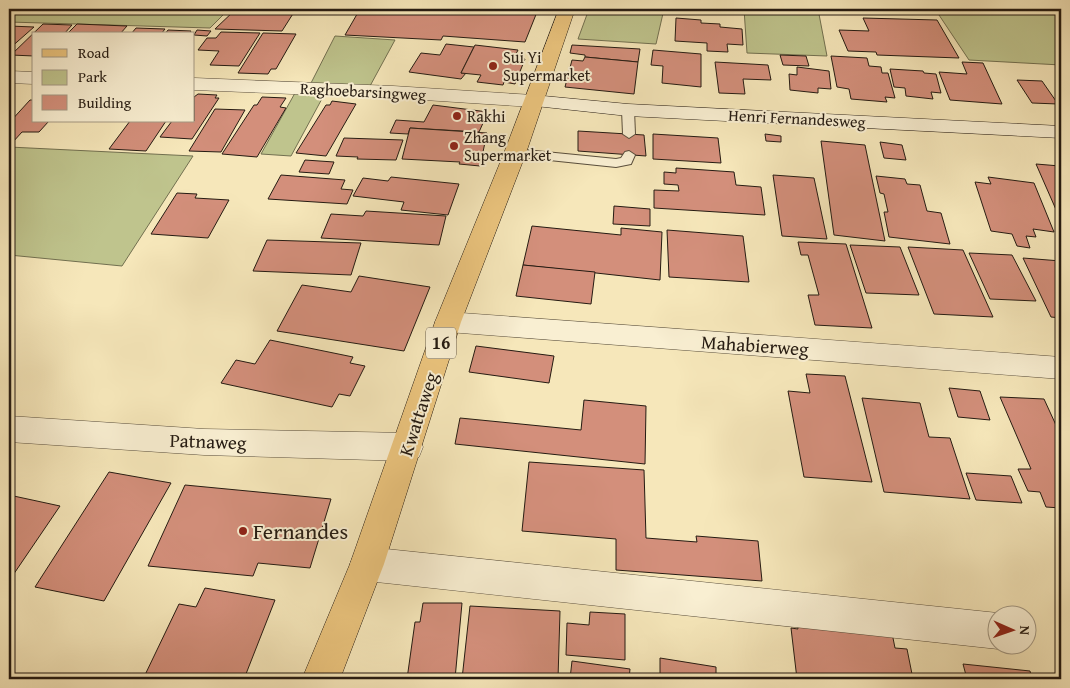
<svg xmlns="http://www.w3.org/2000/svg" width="1070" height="688" viewBox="0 0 1070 688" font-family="'Gentium Book Plus',serif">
<rect width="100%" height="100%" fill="#f6e7ba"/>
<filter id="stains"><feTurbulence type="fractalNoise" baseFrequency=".004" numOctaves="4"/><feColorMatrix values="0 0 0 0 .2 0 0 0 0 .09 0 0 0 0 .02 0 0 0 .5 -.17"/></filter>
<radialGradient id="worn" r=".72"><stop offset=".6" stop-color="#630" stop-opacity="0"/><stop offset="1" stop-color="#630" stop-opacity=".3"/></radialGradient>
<g fill="#bfc48d" stroke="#727050">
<path d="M9,9H229L210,28L9,22Z"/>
<path d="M589,9H664L656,44L578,39Z"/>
<path d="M744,9H818L827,56L747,53Z"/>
<path d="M935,9H1059L1061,14V65L969,60Z"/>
<path d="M335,36L395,40L370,86L310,85Z"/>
<path d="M295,93L324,95L291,156L261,154Z"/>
<path d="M9,147L193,156L122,266L9,255Z"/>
</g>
<g fill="#d38f7b" stroke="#251b12">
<path d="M236,9H296L282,31L215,29Z"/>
<path d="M360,9H492L537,12L525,42L443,36L441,40L345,35Z"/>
<path d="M676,18L701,20V23L720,24V27L742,29L743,45L727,44L728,52L707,51V43L675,41Z"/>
<path d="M863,18L937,20L959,58L877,55L876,52L848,51L839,30L869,31Z"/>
<path d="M43,24L72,25L64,34H34V56L11,55Z"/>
<path d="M77,24L127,26L120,34H67Z"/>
<path d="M9,26L34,27L9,49Z"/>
<path d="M136,28L165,29L161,34H131Z"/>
<path d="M168,30L191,31L189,34H165Z"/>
<path d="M197,30L211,31L207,36L194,35Z"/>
<path d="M221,32L260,33L239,66L210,65L219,51L198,50L207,38H216Z"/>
<path d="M263,33L296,34L276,69H271L268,74L238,73Z"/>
<path d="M446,44L474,47L461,73H466L461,79L409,72L421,53L440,55Z"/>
<path d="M475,45L518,50L514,58L525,59L515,84L504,82L503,85L477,82L481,75L461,73Z"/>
<path d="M572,45L640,49L638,62L585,57V55L570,53Z"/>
<path d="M653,50L701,54V87L662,83L663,66L651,65Z"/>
<path d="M780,55L806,56L809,66L783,65Z"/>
<path d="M831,56L867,58L869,66L881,67L882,73H888L895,98L885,97L887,102L851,99L849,89L837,87Z"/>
<path d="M585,57L638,62L634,94L565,87L572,60L583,61Z"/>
<path d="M715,62L768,65L771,80L743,79L745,94L719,93Z"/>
<path d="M962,62L983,63L1002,104L950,100L939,72L967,74Z"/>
<path d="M797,67L829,71L831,89L818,88V93L790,90L789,74L797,75Z"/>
<path d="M890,69L923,71L924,73L936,74L941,93L931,92L933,99L906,96L905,88L894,87Z"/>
<path d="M1017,80L1042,81L1058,104L1032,103Z"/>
<path d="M198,94L217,95L215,98H219L192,139L160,137L172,121H194V97Z"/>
<path d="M262,97L286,98L280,107L286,108L257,157L222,154L254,105H257Z"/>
<path d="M30,100H34V121H49L39,132H22L12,143H9V123Z"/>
<path d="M332,101L356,104L326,156L296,153L326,105H330Z"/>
<path d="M433,105L488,112L479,132L410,128L408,134L390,133L396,120L424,122Z"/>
<path d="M215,109L245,110L221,152L189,151Z"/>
<path d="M130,121H166L146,151L109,149Z"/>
<path d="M410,128L487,133L480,166L459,164L460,162L402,159Z"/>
<path d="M578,131L644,135L646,156L578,151Z"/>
<path d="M653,134L718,138L721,163L653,159Z"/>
<path d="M765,134L781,136V142L766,141Z"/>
<path d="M344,138L403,140L396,160L357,159L358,157L336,156Z"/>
<path d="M821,141L865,145L885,241L834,235Z"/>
<path d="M880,142L902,145L906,160L884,158Z"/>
<path d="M305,160L334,162L329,174L299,172Z"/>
<path d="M1036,164L1060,166L1061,221Z"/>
<path d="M676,168L734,172L736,185L761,187L765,215L654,208V190L679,191L678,185L664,184V172L676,173Z"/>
<path d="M281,175L345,180L341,189L353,190L347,204L268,199Z"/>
<path d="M773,175L814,178L827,239L782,236Z"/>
<path d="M876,176L905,179L907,184L920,185L927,211L941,213L950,244L889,237L884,212H888L884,194L880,193Z"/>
<path d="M391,177L459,184L448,215L401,210L404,202L353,196L363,178L388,181Z"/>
<path d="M988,177L1034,183L1054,232L1033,229L1036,237L1026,236L1030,248L1017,246L1012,234L991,231L975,182L991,184Z"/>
<path d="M177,193L197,194L195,198L229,200L208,238L151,234Z"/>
<path d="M614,206L650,209V226L613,224Z"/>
<path d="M366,211L446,216L439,245L321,238L331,214L363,216Z"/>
<path d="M532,226L621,235V228L662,232L660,280L523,265Z"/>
<path d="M667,230L743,236L749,282L669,277Z"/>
<path d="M267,240L361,243L351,275L253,271Z"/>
<path d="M798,242L846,244L872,328L815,325L808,295H819L808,255H801Z"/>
<path d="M850,245L900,247L919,295L866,293Z"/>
<path d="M908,247L963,250L993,317L934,314Z"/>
<path d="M969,253L1012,255L1036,301L990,299Z"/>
<path d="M1023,258L1061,261V318L1051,317Z"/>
<path d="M523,265L595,272L591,304L516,296Z"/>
<path d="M359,276L430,287L404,351L277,331L302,285L351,292Z"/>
<path d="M270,340L353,357L350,363L365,366L350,396L339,394L332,407L221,383L236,360L255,364Z"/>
<path d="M476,346L554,356L549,383L469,372Z"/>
<path d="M806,374L845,376L872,482L804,477L788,391L810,393Z"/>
<path d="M949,388L980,391L990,420L958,417Z"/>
<path d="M1000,397L1044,399L1061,436V508L1046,507L1040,492L1028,491L1018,469H1031Z"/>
<path d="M862,398L920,403L929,437L950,438L970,499L884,492Z"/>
<path d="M584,400L646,406L645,464L455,444L460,418L581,430Z"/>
<path d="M529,462L644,470L646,538L697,542L696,536L758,541L762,581L616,570V539L522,531Z"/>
<path d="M109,472L171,483L104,601L35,587Z"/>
<path d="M966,473L1011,476L1022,503L976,500Z"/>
<path d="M185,485L331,499L310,568L258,563L253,576L148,566Z"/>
<path d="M9,495L60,506L9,581Z"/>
<path d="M205,588L275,600L244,679H155L144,677L179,604L196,607Z"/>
<path d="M423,603H462L455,679H407L415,622H420Z"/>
<path d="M470,606L560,611L558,679H462Z"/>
<path d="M590,612L625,614V660L566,655L567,623L589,625Z"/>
<path d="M796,618L891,628L895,648L907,649L913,679H797L791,628L798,629Z"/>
<path d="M660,658L716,667V679H660Z"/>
<path d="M572,661L630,669L629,679H570Z"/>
<path d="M963,664L1030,671L1032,679H967Z"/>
</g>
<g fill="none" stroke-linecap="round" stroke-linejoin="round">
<g stroke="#594e3c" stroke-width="2">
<g id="lane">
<path d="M628,106L634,110L635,134L629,138L623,134L622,110Z"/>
<path d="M515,149L616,159L621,158L625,152L629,151L635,155L631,164L616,167L511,156L509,153L511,150Z"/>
</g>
</g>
<g stroke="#594e3c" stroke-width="1">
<g id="street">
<path d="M9,71L34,72V84L9,83Z"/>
<path d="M194,78L393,86L533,95L540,97L543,101L540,105L533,107L393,98L194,90Z"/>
<path d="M448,312L1061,357V379L448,332L439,329L435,322L439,315Z"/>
<path d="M9,416L204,429L408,433L419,437L423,447L419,457L408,461L204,455L9,442Z"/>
<path d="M367,547L998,613L1005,616H998V646H1007L998,649L367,581L355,576L350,564L355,552Z"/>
</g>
</g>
<g stroke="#251b12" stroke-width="1">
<path id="secondary" d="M533,95L628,104L1061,126V138L628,116L526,105L523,101L526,97Z"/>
</g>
<g stroke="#251b12" stroke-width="1">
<path id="primary" d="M559,9H575L526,153L461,322L384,564L340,679H302L350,564L435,322L504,153Z"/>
</g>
<use href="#lane" fill="#f9efd2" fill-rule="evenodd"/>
<use href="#street" fill="#f9efd2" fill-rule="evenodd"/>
<use href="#secondary" fill="#f9efd2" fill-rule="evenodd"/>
<use href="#primary" fill="#ebc47d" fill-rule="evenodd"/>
</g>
<g fill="#8f2418" stroke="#f9efd2" stroke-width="2">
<circle cx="493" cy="66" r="5"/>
<circle cx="457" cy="116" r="5"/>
<circle cx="454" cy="146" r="5"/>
<circle cx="243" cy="531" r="5"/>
</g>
<g text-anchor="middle" stroke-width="4" stroke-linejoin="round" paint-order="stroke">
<g font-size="16" fill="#251b12" stroke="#f9efd2" text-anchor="start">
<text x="503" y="63">Sui Yi<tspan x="503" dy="18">Supermarket</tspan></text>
<text x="467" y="122">Rakhi</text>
<text x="464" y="143">Zhang<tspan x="464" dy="18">Supermarket</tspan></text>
</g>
<g font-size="16" fill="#251b12" stroke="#f9efd2">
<text transform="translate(363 91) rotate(3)" y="6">Raghoebarsingweg</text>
<text transform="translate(797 118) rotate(3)" y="6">Henri Fernandesweg</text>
</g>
<rect fill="#f9efd2" stroke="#655b4c" stroke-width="1" x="426" y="327.5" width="30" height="31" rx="4"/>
<g font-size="18" font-weight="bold" fill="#251b12">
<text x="441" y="349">16</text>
</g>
<g font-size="19" fill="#251b12" stroke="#f9efd2">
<text transform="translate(755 345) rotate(4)" y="7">Mahabierweg</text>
<text transform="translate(418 414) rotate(-72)" y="7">Kwattaweg</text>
<text transform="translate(208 441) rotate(2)" y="7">Patnaweg</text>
</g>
<g font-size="22" fill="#251b12" stroke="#f9efd2" text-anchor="start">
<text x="253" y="539">Fernandes</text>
</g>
</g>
<rect width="1070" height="688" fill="none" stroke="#f6e7ba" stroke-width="30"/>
<rect x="10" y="10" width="1050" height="668" fill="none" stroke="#251b12" stroke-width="2.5"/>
<rect x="15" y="15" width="1040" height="658" fill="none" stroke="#251b12"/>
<rect x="32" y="32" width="162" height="90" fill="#f9efd2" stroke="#a49a85"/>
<rect x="42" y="49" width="25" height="8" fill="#ebc47d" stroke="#a49a85"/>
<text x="78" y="58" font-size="15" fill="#251b12">Road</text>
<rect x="42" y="70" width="25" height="15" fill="#bfc48d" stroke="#a49a85"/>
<text x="78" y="82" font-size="15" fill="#251b12">Park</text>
<rect x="42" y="95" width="25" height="15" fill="#d38f7b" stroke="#a49a85"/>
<text x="78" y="108" font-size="15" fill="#251b12">Building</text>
<g transform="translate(1012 630) rotate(92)"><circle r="24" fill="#f9efd2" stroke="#a49a85"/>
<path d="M0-4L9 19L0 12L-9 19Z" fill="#8f2418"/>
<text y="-8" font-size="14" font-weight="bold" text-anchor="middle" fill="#251b12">N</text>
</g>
<rect width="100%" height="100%" filter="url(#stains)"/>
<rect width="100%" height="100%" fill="url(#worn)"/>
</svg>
